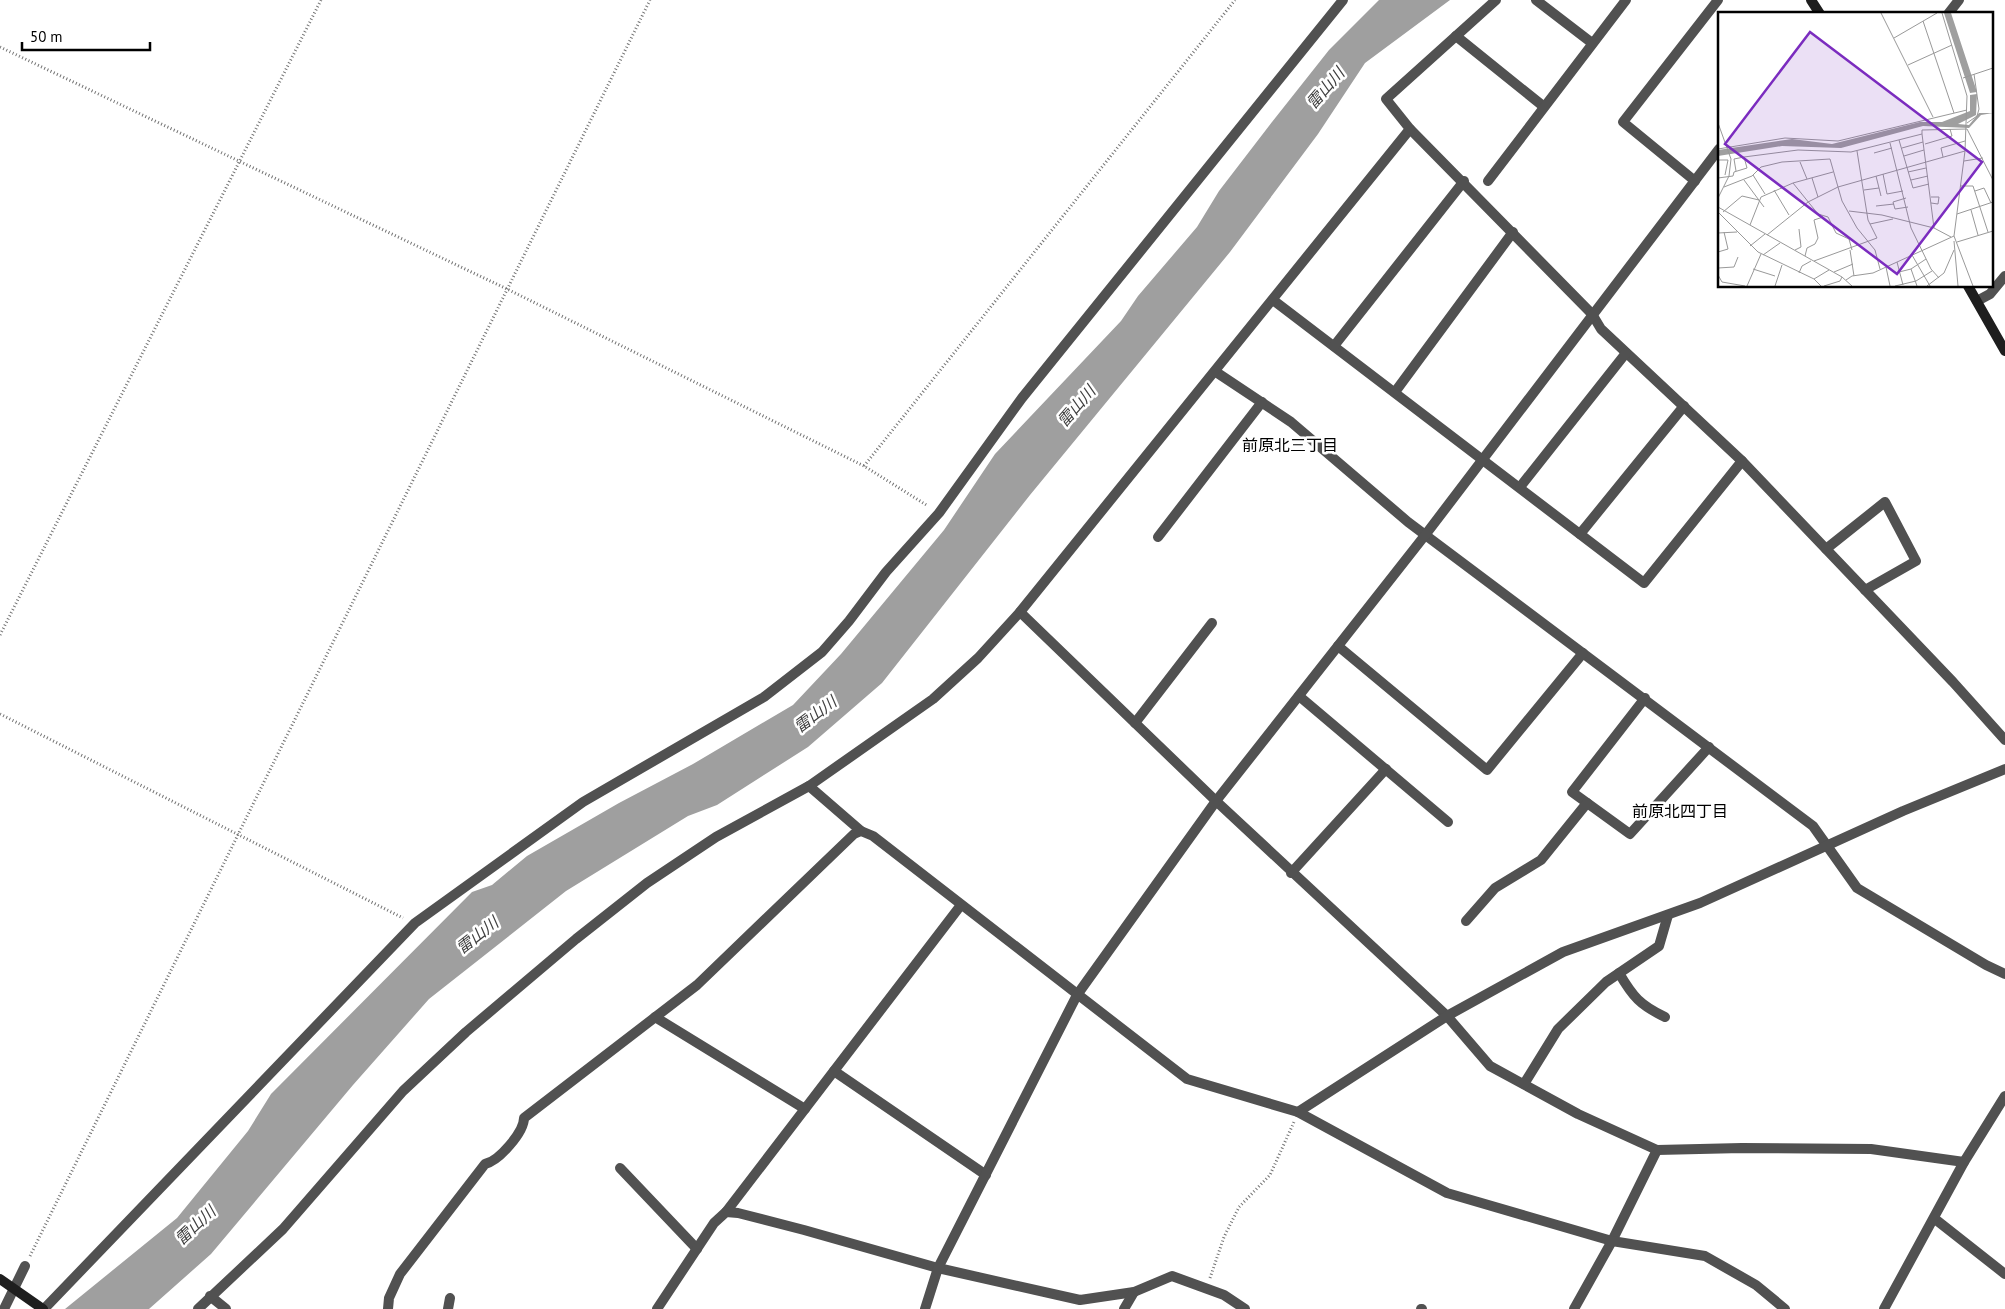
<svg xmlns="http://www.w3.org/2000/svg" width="2005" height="1309" viewBox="0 0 2005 1309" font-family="'PT Sans','Noto Sans JP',sans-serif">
<rect width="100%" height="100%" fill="#fff"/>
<path fill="#9f9f9f" d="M1379,0H1450L1365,63L1318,134L1230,252L1030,495L882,683L808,747L717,805L688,816L566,891L429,999L353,1085L211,1254L149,1309H65L177,1218L248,1131L271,1094L472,892L492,885L527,856L619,803L693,764L793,705L841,654L944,530L995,454L1121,321L1138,296L1197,227L1219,191L1272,122L1329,50Z"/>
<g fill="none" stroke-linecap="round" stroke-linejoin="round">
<g stroke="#737373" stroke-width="3" stroke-dasharray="1 2.5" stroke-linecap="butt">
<path d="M0,47L507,289L864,466L928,506"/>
<path d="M864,466L1235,0"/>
<path d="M0,635L321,0"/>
<path d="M0,714L403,918"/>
<path d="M30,1256L650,0"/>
<path d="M1210,1278L1224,1237L1239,1207L1270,1175L1294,1122"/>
</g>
<path stroke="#515151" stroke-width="10" d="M1657,1150L1742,1148L1871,1149L1964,1162"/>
<g stroke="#515151" stroke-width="10">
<path d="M1536,0L1592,43"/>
<path d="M1948,14L1959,0"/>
<path d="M1456,36L1543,106"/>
<path d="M1410,129L1592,314L1601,329L1742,461L1953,682L2005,740"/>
<path d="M1488,181L1626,0"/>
<path d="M1695,181L1623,122L1718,0"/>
<path d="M1273,300L1644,583L1742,461"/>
<path d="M1977,301L1990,294L2005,276"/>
<path d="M1334,346L1464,181"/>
<path d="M1216,372L1291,422L1408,522L1813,826L1857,888L1986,965L2005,974"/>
<path d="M1395,392L1513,232"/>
<path d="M1520,487L1626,353"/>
<path d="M1580,534L1684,406"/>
<path d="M1158,537L1262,402"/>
<path d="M1826,549L1885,502L1916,561L1865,590"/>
<path d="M1020,612L1216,801L1447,1016L1490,1066L1578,1114L1657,1150L1612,1241L1574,1309"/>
<path d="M1338,646L1487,770L1583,653"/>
<path d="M1299,696L1448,822"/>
<path d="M1645,698L1572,792L1630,834L1709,747"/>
<path d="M1135,723L1212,623"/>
<path d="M809,786L861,831"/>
<path d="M1291,873L1386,769"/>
<path d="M1466,921L1495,888L1541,860L1587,803"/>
<path d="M1619,973C1633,997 1640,1005 1665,1017"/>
<path d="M655,1017L805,1109"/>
<path d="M834,1071L986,1175"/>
<path d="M1524,1084L1558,1029L1606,982L1659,946L1668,915"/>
<path d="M1298,1112L1447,1016L1563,952L1700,903L1903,811L2005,769"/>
<path d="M620,1168L697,1249"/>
<path d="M726,1212L961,905"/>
<path d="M1935,1219L2005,1274"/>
<path d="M210,1296L226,1309"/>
<path d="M4,1309L25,1266"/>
<path d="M44,1309L415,923L583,802L764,697L822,652L849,621L886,572L939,513L1022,398L1343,0"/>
<path d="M198,1309L283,1229L403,1091L466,1032L576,939L647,883L716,837L809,786L933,699L978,658L1020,612L1410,129L1386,99L1496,0"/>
<path d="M388,1309L389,1298L400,1274L485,1164C499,1161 524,1132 524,1118L697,985L854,834L861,831L873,836L1187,1079L1298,1112L1447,1193L1612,1241L1705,1256L1756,1285L1785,1309"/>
<path d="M448,1309L450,1298"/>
<path d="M657,1309L714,1223L726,1212L738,1213L804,1230L938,1268L1080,1300L1134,1292L1172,1276L1224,1295L1245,1309"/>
<path d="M925,1309L938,1268L1077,995L1216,801L1426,534L1719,149"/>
<path d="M1124,1309L1134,1292"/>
<path d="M1421,1309H1422"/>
<path d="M1884,1309L1964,1162L2005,1096"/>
</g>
<g stroke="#1e1e1e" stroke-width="10">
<path d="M1811,0L1820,14"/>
<path d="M1968,286L2005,351"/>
</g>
<path stroke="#1e1e1e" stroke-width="10" d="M0,1279L43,1309"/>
</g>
<g text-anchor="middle" stroke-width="5" stroke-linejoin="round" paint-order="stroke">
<g font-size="16" font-style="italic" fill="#404040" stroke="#fff">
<text transform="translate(1325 88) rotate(-49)" y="6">雷山川</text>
<text transform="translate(1076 406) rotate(-49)" y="6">雷山川</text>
<text transform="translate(815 714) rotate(-37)" y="6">雷山川</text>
<text transform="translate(477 935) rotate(-38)" y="6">雷山川</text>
<text transform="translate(195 1225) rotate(-43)" y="6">雷山川</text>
</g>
<g font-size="16" fill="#000" stroke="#fff">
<text x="1290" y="451">前原北三丁目</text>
<text x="1680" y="817">前原北四丁目</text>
</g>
</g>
<g transform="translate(1718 12)">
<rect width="275" height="275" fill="#fff"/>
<path d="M226,1H233L259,80L252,81ZM259,82L258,103L240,112L251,113L261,101H275L263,103L251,116L205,114L123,136L64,134L0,144V138L74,127L114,132L202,110H224L252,99V83Z" fill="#9f9f9f"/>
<path fill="none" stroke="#999" stroke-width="1" d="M163,1L215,105M224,1L249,84L247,139L236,224L255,274M205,9L236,101M176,26L219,1M190,53L234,33M245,66L275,56M0,111L13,147L11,164L0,186M249,111L259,104L261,97L256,62M204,122L216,216M181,128L195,176L211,172M172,131L193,216L213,257L221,266M207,132L234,124L232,117M184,136L205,130M0,137L67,126L120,129L249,98M156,141L174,136M186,144L206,138M225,145L223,136L247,129M0,148H10L7,163M246,149L265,146M82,150L89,167M18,159L16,147L26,145L80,138L133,140L204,122V118L249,117L275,168M190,160L208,156M165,162L169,182L185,179M35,163L47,182M158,164L163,184M0,166L15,164L16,160L29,156L26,145M94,166L100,185M26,168L46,195M193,168L210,164M75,171L115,160M242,174H255L270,220M6,175L34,164L43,155L64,150L112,147L124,189L139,216L157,238L162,257M56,178L71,203M146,178L161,176M257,179L266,176L273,191M213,185H221L220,192L213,191M188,186L175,190L177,197L190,195M158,194L176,192M0,195L124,265L134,274M253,198L260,223M131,199L164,203L216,216L233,225M0,200L40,240L96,267L103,274M5,200L24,184L41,188M239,202L275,190M152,212L175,207M32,213L43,185L75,171L100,202L110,205L118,221L131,227L134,238M0,221L19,220M49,223L90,190L120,175L247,139M236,229L240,274M239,230L275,219M32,234L47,222M77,238L83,235L81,217M132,238L136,264M0,240L10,237L6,220M45,243L62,231M194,243L212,274M87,244L89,236L97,232L100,226L96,208L105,205M96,249L159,226L150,208L139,139M179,250L185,273M168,255L172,274M0,256L16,255L20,245M35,257L57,264M193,257L208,247M116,260L135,252M181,260L193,257L199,274M81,261L84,254L93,249M0,263L4,270L27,274M96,267L111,258M128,268L134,264L155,261L236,224M29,274L43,242M57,274L64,253M106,274L122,269L124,265M177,274L198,269L214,259M209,274L226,261L236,238"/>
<path fill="#7b2cbf" fill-opacity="0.15" stroke="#7b2cbf" stroke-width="2.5" d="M92,20L264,150L179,262L7,132Z"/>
<rect width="275" height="275" fill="none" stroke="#000" stroke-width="2.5"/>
</g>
<path d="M22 42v8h128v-8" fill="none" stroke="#000000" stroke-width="2.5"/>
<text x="30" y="42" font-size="15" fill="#000000" stroke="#ffffff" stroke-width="4" paint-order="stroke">50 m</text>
</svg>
